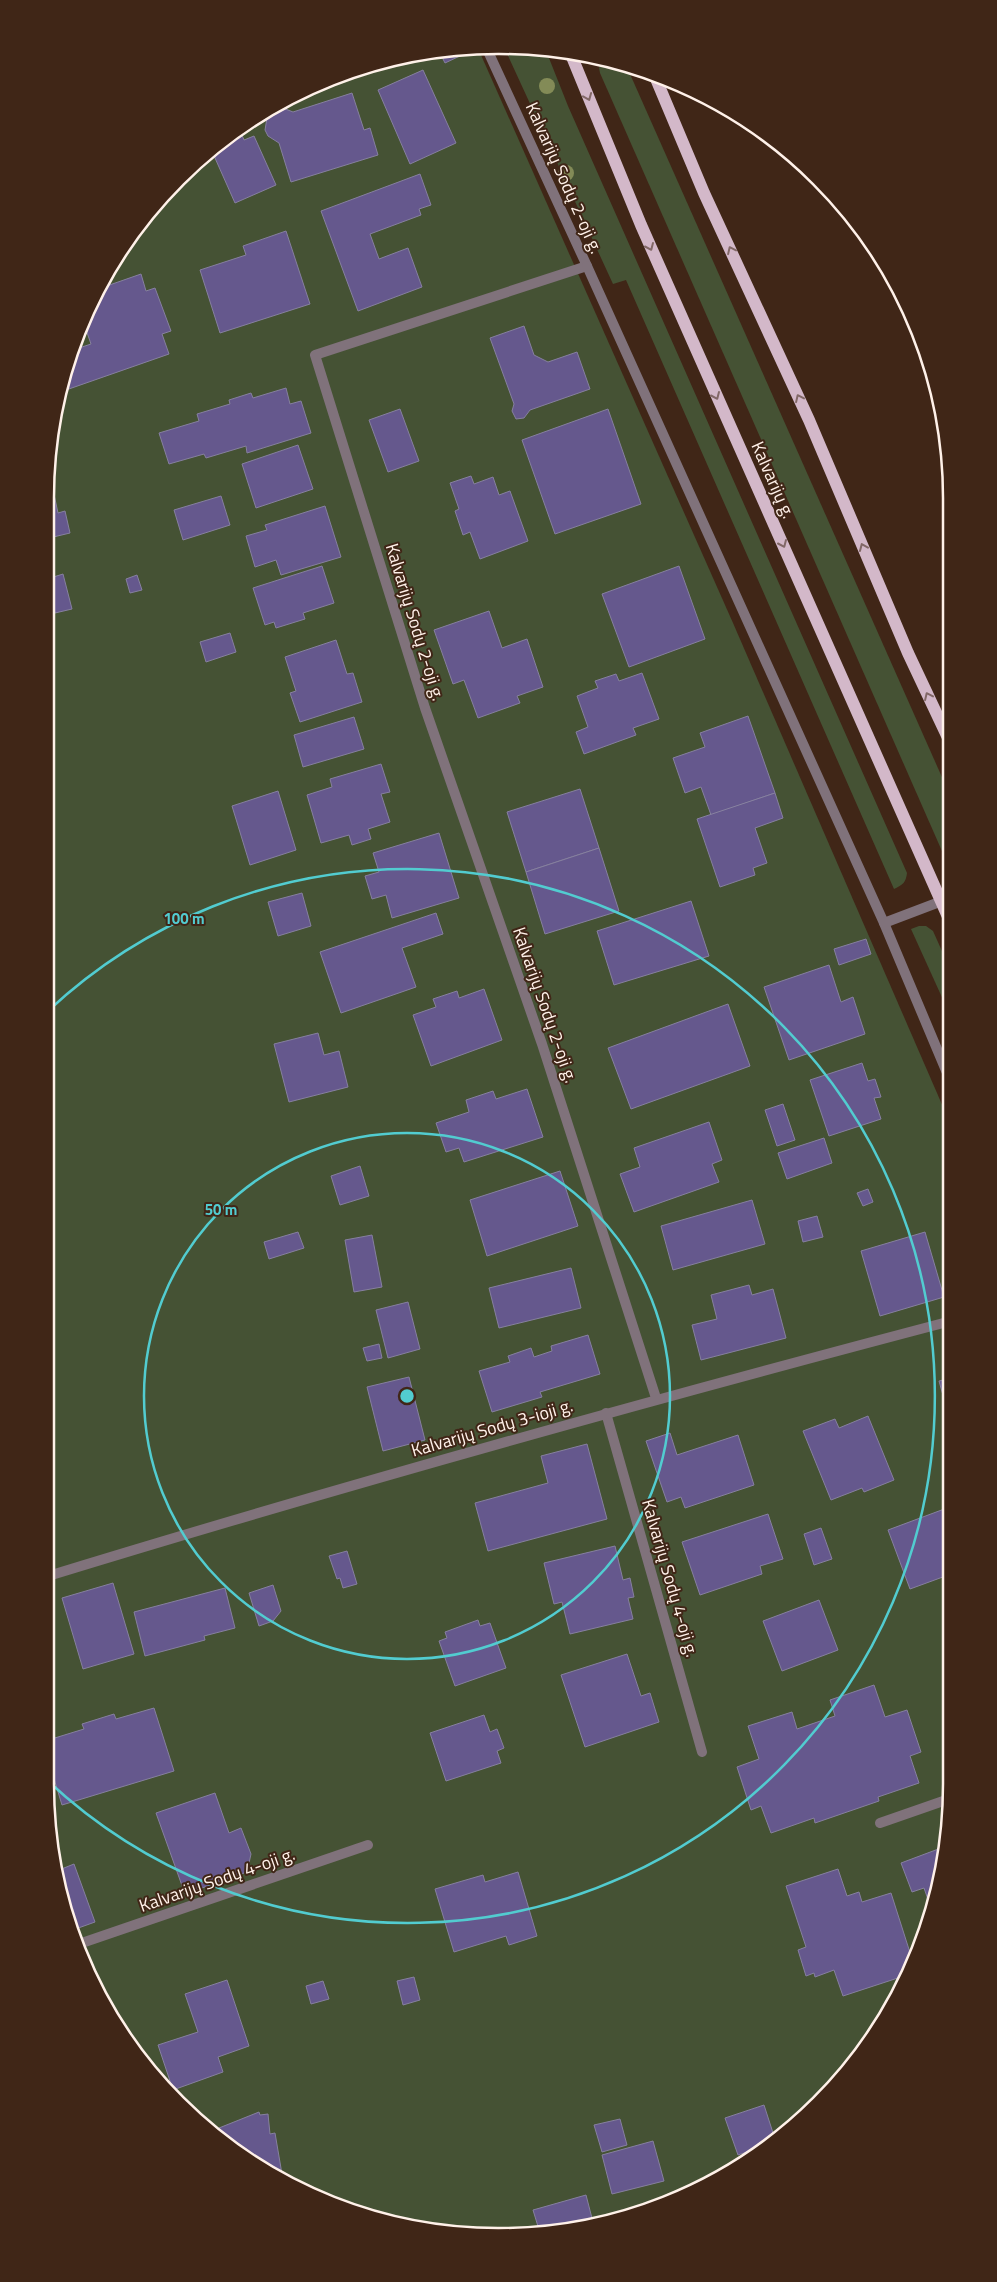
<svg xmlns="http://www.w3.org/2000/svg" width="997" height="2282" viewBox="0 0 997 2282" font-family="'Titillium Web',sans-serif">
<rect width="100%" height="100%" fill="#402617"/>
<g fill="#455234">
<path d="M469,46H477L733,623L950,1123L952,1783L928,1930L891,2010L840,2082L725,2176L587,2228L498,2237L410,2228L272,2176L157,2082L106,2010L69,1930L45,1784V498L69,352L106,272L158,199L223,139L298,92L381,60Z"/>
<path d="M504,47L545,48L568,106L907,873C906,882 903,885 894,889L626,280L613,284Z"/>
<path d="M603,59L626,65L949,793V867L600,73L599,68Z"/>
<path d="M919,926H926L933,931L950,969V1015L911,929Z"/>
</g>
<g fill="#65588d" stroke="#86809f">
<path d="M459,48L462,55L445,63L439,51Z"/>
<path d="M423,70L456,143L410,164L378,90Z"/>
<path d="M352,93L364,130L370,128L378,155L291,182L279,143L268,136L265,130L267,118L276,109L283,108L293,112Z"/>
<path d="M239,128L244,140L254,136L276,185L235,203L211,149L223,139Z"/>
<path d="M420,174L431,205L419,209L421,215L370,234L379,259L408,248L422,287L358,311L321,211Z"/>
<path d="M286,231L310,304L220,333L200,270L246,255L243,246Z"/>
<path d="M141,274L146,291L155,288L171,331L162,334L169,354L66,390L64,384L70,351L91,344L83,321L98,289Z"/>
<path d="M524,326L534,355L548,362L577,352L590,389L530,410L524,418L516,419L512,411L514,404L490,338Z"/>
<path d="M286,388L290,404L301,401L311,433L247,453L246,446L206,458L204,454L169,464L159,433L199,421L197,414L230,404L229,400L251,393L253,398Z"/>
<path d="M400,409L419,461L388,472L369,420Z"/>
<path d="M608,409L641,504L555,534L522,440Z"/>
<path d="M298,445L313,489L256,508L242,464Z"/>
<path d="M471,476L474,484L493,477L499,495L510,491L528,541L480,559L470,532L463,535L455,511L459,509L450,483Z"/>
<path d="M52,485L58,513L65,511L70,533L45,539V498L47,486Z"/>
<path d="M221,496L230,525L183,540L174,510Z"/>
<path d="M325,506L341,557L281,575L276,560L255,567L246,536L267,530L265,525Z"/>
<path d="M322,566L334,603L303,613L305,619L276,628L274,622L265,625L253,588Z"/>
<path d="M679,566L705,639L629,667L602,594Z"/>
<path d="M63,574L72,609L55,613L47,579Z"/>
<path d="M137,575L142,590L130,593L126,579Z"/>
<path d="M489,611L502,648L527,639L543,687L517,696L520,703L478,718L464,680L453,684L434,630Z"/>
<path d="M230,633L236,652L206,662L200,642Z"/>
<path d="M336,640L347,674L353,673L362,702L300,722L290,693L296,691L285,657Z"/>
<path d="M642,673L659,719L633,728L636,735L584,754L576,732L588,727L577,696L598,688L595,681L616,674L619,681Z"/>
<path d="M748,716L775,793L711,815L701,787L685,793L673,758L705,747L700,733Z"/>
<path d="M354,717L364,749L303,767L294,735Z"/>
<path d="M381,764L390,792L381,794L390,822L368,829L371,839L352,845L349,835L321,843L307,795L332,787L330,779Z"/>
<path d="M580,789L599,848L526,872L507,812Z"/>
<path d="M278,791L296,850L250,865L232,806Z"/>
<path d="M775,793L783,818L755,828L767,863L753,868L755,875L720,887L697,819Z"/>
<path d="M439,833L459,898L392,918L386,895L372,899L365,876L379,872L373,853Z"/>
<path d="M599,848L619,911L545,934L526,872Z"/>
<path d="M302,893L311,926L278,936L268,902Z"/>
<path d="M691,901L709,956L614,985L597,931Z"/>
<path d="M436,913L443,934L402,948L416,987L341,1013L320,952Z"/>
<path d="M866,939L871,954L839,965L834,949Z"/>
<path d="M829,965L841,1002L853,997L865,1034L789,1060L764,987Z"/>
<path d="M484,989L502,1040L431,1066L413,1015L436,1007L433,999L457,991L459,998Z"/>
<path d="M728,1004L750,1066L631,1109L608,1048Z"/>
<path d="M318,1033L324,1055L339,1051L348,1087L289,1102L274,1044Z"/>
<path d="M862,1063L868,1081L875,1079L881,1097L874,1098L881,1119L829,1136L810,1080Z"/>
<path d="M527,1089L543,1137L464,1162L459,1148L446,1152L436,1123L469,1112L466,1100L493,1091L496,1099Z"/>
<path d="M783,1104L795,1140L777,1146L765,1110Z"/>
<path d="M709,1122L722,1160L712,1164L719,1182L634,1212L620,1174L640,1167L634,1148Z"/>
<path d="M824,1138L832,1163L787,1179L778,1153Z"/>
<path d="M360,1166L369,1196L340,1205L331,1176Z"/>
<path d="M560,1171L578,1226L487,1256L470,1200Z"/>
<path d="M868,1189L873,1202L863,1206L857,1193Z"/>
<path d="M752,1200L765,1244L673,1270L661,1226Z"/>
<path d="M817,1216L823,1237L803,1242L798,1221Z"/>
<path d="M298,1232L304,1248L269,1259L264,1242Z"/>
<path d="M925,1232L944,1297L880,1316L861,1251Z"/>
<path d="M372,1235L382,1287L354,1292L345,1240Z"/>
<path d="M571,1268L581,1308L499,1328L489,1288Z"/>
<path d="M749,1285L752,1295L773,1289L786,1338L701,1360L692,1325L717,1319L711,1295Z"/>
<path d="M408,1302L420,1349L388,1358L376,1310Z"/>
<path d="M588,1335L600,1374L540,1392L542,1397L492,1412L479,1371L510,1362L508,1356L531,1348L534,1357L552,1351L551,1346Z"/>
<path d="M379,1344L382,1358L367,1361L363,1348Z"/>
<path d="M409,1377L425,1440L383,1451L367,1387Z"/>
<path d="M951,1378V1424L939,1381Z"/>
<path d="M868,1416L894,1480L864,1492L862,1488L831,1500L803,1431L835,1419L839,1428Z"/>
<path d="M670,1433L677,1455L738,1435L754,1485L685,1508L681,1497L667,1502L646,1441Z"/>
<path d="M587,1444L607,1519L488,1551L475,1503L548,1483L541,1456Z"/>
<path d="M947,1508L951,1520V1574L910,1589L888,1530Z"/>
<path d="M768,1514L783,1559L760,1566L762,1574L700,1595L682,1542Z"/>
<path d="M821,1528L832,1559L814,1565L804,1534Z"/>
<path d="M615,1546L623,1580L630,1578L634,1597L628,1598L633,1619L570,1634L562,1602L554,1604L544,1563Z"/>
<path d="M347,1551L357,1584L343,1588L340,1578L337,1579L329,1556Z"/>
<path d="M113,1583L134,1654L83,1669L62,1598Z"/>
<path d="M273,1585L281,1611L273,1621L259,1626L249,1593Z"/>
<path d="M225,1588L235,1628L204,1636L205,1640L145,1656L134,1612Z"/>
<path d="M819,1600L838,1650L782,1671L763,1621Z"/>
<path d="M478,1620L480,1626L490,1623L506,1668L455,1686L439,1641L447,1638L445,1632Z"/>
<path d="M627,1654L641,1696L650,1693L659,1722L585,1747L561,1675Z"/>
<path d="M874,1685L885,1717L907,1710L921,1752L910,1756L919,1783L878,1797L879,1801L815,1823L814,1818L771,1833L761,1806L751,1810L737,1767L759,1759L748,1726L792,1712L797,1729L835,1716L830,1700Z"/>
<path d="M154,1708L174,1771L62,1805L45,1749V1741L84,1729L82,1724L114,1714L116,1719Z"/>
<path d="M484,1715L490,1732L497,1729L504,1748L497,1751L501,1763L446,1781L430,1733Z"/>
<path d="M215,1793L229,1833L241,1828L251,1854L247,1872L185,1894L156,1813Z"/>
<path d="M941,1848L931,1908L924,1888L912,1892L901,1863Z"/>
<path d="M74,1864L95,1922L70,1931L59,1870Z"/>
<path d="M838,1869L847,1896L859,1892L862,1902L891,1893L913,1962L907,1975L843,1996L834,1970L815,1977L814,1973L806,1976L798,1950L806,1947L786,1886Z"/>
<path d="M518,1872L537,1936L509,1945L506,1936L454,1952L435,1889L483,1875L485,1882Z"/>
<path d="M414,1977L420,2000L403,2005L397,1981Z"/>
<path d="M227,1980L249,2046L218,2057L223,2072L173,2090L158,2045L198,2032L185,1994Z"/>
<path d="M323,1981L329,1999L311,2004L306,1986Z"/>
<path d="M764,2105L774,2136L761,2147L738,2155L725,2118Z"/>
<path d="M259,2112L260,2115L268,2114L270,2134L275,2133L283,2180L272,2176L222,2136L219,2128Z"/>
<path d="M620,2119L627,2145L602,2152L594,2125Z"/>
<path d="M653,2141L664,2181L612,2194L602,2155Z"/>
<path d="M586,2195L594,2226L587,2228L540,2233L533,2210Z"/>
</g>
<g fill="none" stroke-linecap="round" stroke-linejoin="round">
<g stroke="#80727b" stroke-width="10">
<path d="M486,47L587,266L315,355L425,708L542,1044L656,1398"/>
<path d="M587,266L884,923"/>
<path d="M942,901L884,923L950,1080"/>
<path d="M606,1413L702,1752"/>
<path d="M45,1577C345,1485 647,1401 951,1321"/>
<path d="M880,1823L949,1799"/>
<path d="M76,1945L368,1845"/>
</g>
<g stroke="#d3b8c9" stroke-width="12">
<path d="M570,52L641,225L949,919"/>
<path d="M654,74L704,193L809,420L908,653L949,740"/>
</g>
</g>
<g fill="#838b57">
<circle cx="547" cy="86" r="8"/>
<circle cx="566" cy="173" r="8"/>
</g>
<defs><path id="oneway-chevron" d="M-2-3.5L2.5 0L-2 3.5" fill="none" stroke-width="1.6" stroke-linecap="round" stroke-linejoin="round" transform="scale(1.25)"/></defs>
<g stroke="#826867">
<use href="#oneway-chevron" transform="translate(588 97) rotate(68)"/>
<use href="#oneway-chevron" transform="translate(650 247) rotate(66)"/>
<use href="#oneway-chevron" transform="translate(731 250) rotate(-115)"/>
<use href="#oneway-chevron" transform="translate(716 396) rotate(66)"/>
<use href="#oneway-chevron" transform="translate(799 398) rotate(-115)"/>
<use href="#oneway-chevron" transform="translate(783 544) rotate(66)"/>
<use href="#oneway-chevron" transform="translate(863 547) rotate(-113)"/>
<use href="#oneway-chevron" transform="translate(928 696) rotate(-115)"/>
</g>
<g fill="none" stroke="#52ccd0" stroke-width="2.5">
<circle cx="407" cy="1396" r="263"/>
<path d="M48 1011A527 527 0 1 1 48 1781"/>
</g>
<g text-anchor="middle" stroke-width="4" stroke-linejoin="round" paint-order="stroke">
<g font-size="18" fill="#fff1e9" stroke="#402617">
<text transform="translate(564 178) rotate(66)" y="6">Kalvarijų Sodų 2-oji g.</text>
<text transform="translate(773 480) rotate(66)" y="6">Kalvarijų g.</text>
<text transform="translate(415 622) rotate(73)" y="6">Kalvarijų Sodų 2-oji g.</text>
<text transform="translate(545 1005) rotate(71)" y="6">Kalvarijų Sodų 2-oji g.</text>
<text transform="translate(492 1428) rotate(-16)" y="6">Kalvarijų Sodų 3-ioji g.</text>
<text transform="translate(670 1578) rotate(74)" y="6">Kalvarijų Sodų 4-oji g.</text>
<text transform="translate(217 1880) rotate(-19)" y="6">Kalvarijų Sodų 4-oji g.</text>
</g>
</g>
<path d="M0 0H997V2282H0ZM498 54H499A444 444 0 0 1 943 498V1784A444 444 0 0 1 499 2228H498A444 444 0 0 1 54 1784V498A444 444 0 0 1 498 54Z" fill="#402617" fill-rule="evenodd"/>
<path fill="none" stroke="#fff1e9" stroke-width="2.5" d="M498 54H499A444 444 0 0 1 943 498V1784A444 444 0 0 1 499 2228H498A444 444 0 0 1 54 1784V498A444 444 0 0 1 498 54Z"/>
<circle cx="407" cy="1396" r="8" fill="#52ccd0" stroke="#402617" stroke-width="2.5"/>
<g font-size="15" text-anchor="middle" font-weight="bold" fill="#52ccd0" stroke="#402617" stroke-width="4" stroke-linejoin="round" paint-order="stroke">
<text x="184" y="924">100 m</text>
<text x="221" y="1215">50 m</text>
</g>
</svg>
